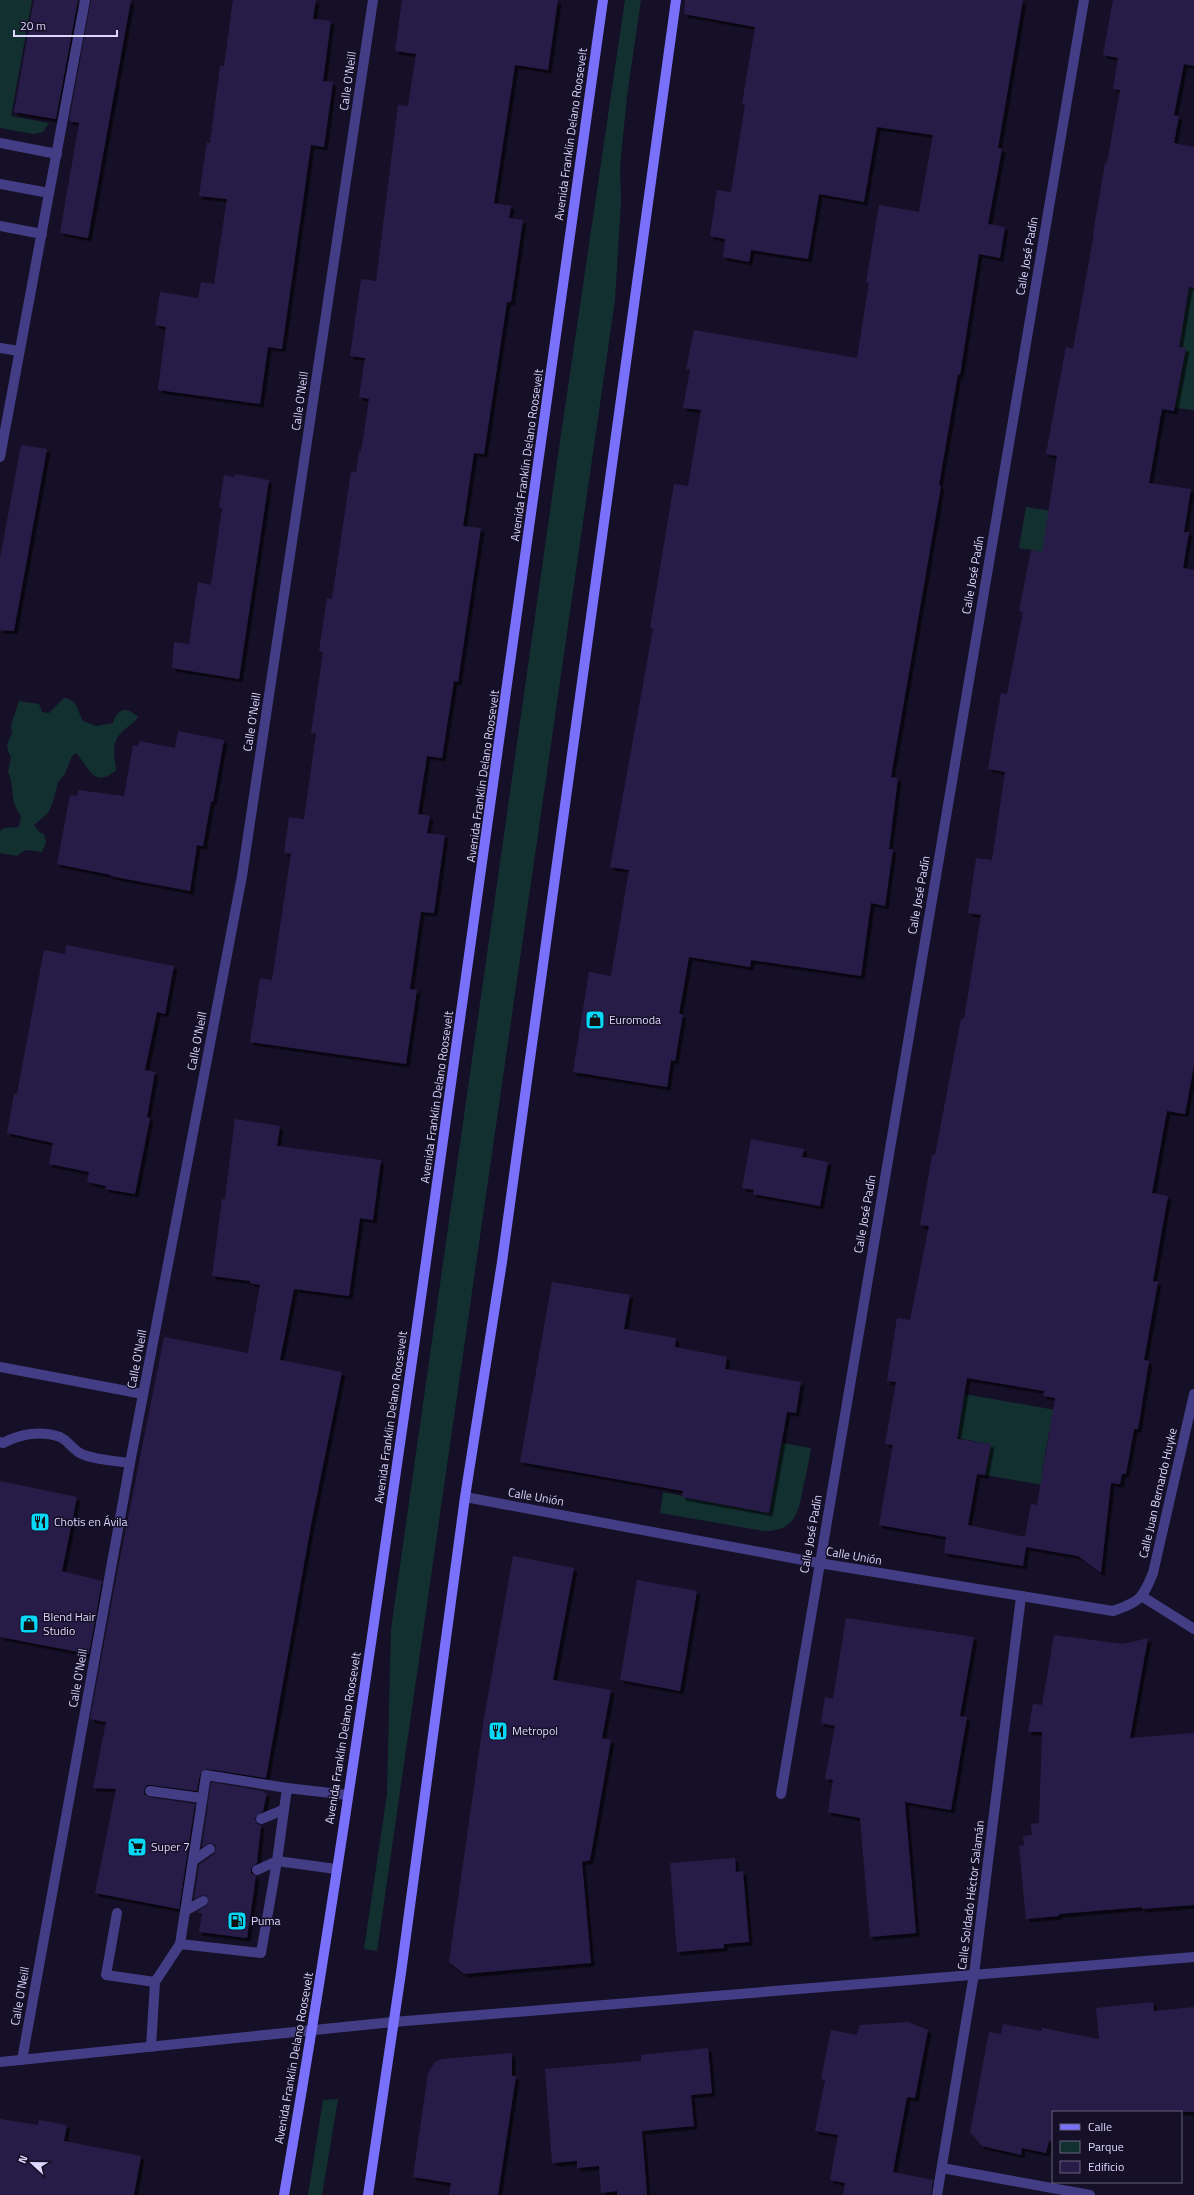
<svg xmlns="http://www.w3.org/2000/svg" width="1194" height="2195" viewBox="0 0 1194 2195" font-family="'Titillium Web',sans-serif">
<defs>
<filter id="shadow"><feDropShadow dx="3.5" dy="3.5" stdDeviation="0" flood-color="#0009"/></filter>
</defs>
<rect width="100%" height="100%" fill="#151027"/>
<g fill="#133031">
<path d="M0,0H32L11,116L49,123L43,132L33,134L0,128Z"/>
<path d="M625,0H641L627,96L620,166L621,202L615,300L377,1951L364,1949L387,1794L391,1629L557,462Z"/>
<path d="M1189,287L1194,288V410L1175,408L1186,349L1174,346L1182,327Z"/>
<path d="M1026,507L1052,511L1141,568L1019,548Z"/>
<path d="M64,698C78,700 77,710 83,721L96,726L113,723C119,707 126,707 138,717C133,724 128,726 122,732C110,743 115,756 116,770C93,790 89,766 76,753L72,756L65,774L58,782L53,802L48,813L34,825L39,832L44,834L46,842L42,852L25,850L17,856L0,853V831L4,828L19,827L21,816C9,801 15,786 8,772L11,757L8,751L7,744L12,733L11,725L19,701L39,704L42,712L49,713Z"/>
<path d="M964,1394L1061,1411L1076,1437L1049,1432L1042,1472L1080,1479L1078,1491L985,1475L990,1444L957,1438Z"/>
<path d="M782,1443L811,1448C809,1461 806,1475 803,1488C798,1514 795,1531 764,1531L660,1513L663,1492L769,1513Z"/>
<path d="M338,2099L322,2195H308L323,2100Z"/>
</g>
<g fill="#271d47" fill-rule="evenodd" filter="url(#shadow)">
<path d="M34,0H78L56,119L14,112Z"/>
<path d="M91,0H131L88,238L60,233L79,123L69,121Z"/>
<path d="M233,0H316L313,19L331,21L323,81L333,82L324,147L311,145L282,349L268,347L260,404L158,390L166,327L155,325L160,292L198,298L201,282L214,284L227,199L199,196L207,142L210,143L220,66H224Z"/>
<path d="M402,0H558L548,70L515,65L494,203L511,206L509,218L523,220L511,302H507L484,454L474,453L463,526L481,528L458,682L454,681L442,758L427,756L418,814L430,816L427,833L445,835L434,913L421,912L410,989L417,990L406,1064L250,1042L260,978L272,980L291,854L284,853L289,817L304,819L316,734L311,733L323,652L319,651L327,598L332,599L351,471L356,472L359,451L361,452L369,399L359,397L365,358L350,356L361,279L376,281L398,105L408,106L416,54L395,51Z"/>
<path d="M685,0H1023L998,148L1002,149L988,224L1005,227L1000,258L979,254L960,375L958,374L939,485L941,486L891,777L898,778L889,849H893L885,906L871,903L861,976L751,960L750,967L689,957L679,1014H683L675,1061L671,1060L667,1087L573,1072L589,972L611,976L629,870L610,867L653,629L650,628L674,484L688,486L701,410L683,408L690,370L686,369L694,330L857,358L869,283L866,282L879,205L919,212L933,135L877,127L864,202L819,194L808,259L751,250L749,262L723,257L725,239L710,236L717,190L731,192L745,105L742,104L755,27L684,14Z"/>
<path d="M1113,0H1194V66L1184,64L1174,115L1179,116L1174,143L1194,147V288L1189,287L1179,347L1186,348L1174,411L1162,409L1149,483L1191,489L1184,532H1189L1183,568L1194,570V1065L1185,1114L1167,1111L1152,1193L1168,1196L1153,1281L1158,1282L1144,1360L1149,1361L1138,1429H1134L1126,1474H1122L1120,1484L1111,1483L1101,1573L1078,1556L1026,1547L1023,1566L944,1553L946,1537L879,1525L893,1445L885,1444L896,1382L887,1381L897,1318L910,1320L929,1226L920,1225L932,1155H935L961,1019H964L981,915L968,913L976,858L992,860L1005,772L988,769L1001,693L1007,694L1023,612L1019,611L1031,550L1042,552L1057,456L1046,454L1066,347L1073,349L1094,234H1093L1105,163H1107L1120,90L1113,89L1118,58L1103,55ZM967,1378L1044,1391L1043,1396L1055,1398L1037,1505L1031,1504L1025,1537L968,1525L977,1474L985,1475L991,1444L957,1439Z"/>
<path d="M21,445L47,449L14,631L0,630V559Z"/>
<path d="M235,474L269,480L239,679L172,668L174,642L189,644L198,582L211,585L222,508L219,507L224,475L234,477Z"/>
<path d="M178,731L224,740L213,802L211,801L203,846L197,845L190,891L110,876L111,875L57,864L70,795L77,796L78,790L124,796L133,745L138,746L140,741L175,748Z"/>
<path d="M66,945L174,966L165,1014L157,1012L145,1070L155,1072L147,1117L150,1118L135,1194L105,1189L106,1186L87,1182L89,1172L49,1164L53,1143L7,1133L14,1094H17L44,950L65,954Z"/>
<path d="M235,1119L280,1126L277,1146L381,1160L373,1220L360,1218L349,1296L294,1289L280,1360L342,1372L311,1525L266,1778L207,1769L200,1774L197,1791L151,1785H147L144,1790V1794L149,1797L195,1804L179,1909L95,1893L116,1789L93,1788L106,1722L90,1719L115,1584L164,1337L248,1353L260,1285L250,1283V1281L212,1276L222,1199H225Z"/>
<path d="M751,1139L804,1149L802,1157L828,1162L820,1206L753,1194L754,1190L742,1188Z"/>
<path d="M552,1282L630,1295L624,1329L676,1338L675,1347L727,1357L725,1369L801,1382L796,1413L787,1412L769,1513L682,1497L683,1491L520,1462Z"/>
<path d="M0,1481L77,1497L62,1571L102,1581L89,1654L0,1637Z"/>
<path d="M513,1556L574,1568L553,1680L611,1690L602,1738L611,1740L590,1860L582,1862L591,1963L464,1974L449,1962L483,1724Z"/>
<path d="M637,1580L697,1591L680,1691L620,1680Z"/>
<path d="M846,1618L974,1637L960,1716L967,1717L951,1810L905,1802L916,1933L870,1937L860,1818L828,1812L833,1780L825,1779L835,1726L821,1723L825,1697L833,1699Z"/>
<path d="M1054,1635L1123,1644L1148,1638L1130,1738L1194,1733V1905L1142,1909V1907L1059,1914V1916L1026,1919L1019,1846L1024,1845L1023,1836L1032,1835L1031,1824L1039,1823L1042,1732H1028L1033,1704L1042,1705Z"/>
<path d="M211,1782L263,1791V1793H267L263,1811L255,1818L257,1824L261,1825L257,1863L251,1869V1873L256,1876L247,1938L199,1932L202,1914L196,1912L206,1906L209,1901L203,1895L194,1899L199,1865L214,1854L216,1849L215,1845L210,1843L202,1847Z"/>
<path d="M735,1858L736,1872L743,1871L749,1942L724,1944V1948L677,1952L670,1863Z"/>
<path d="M1153,2002L1154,2011L1194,2007V2112H1053V2142L1049,2141L1046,2153L1022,2148L1021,2155L982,2146L970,2132L989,2032L1001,2034L1003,2024L1041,2031L1042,2028L1099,2039L1096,2008Z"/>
<path d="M908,2022L928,2030L915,2098L907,2097L893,2172L933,2180L931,2195H843L845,2183L830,2180L838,2135L815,2131L825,2080L821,2079L831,2030L857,2035L860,2025Z"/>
<path d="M708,2048L712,2093L691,2095L694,2126L642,2131L647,2195H617V2191L601,2193L599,2166L577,2168V2161L552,2163L545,2069L641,2061V2055Z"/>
<path d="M512,2053V2076H516L498,2195H449L451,2183L413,2177L428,2073L435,2062L442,2059Z"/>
<path d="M0,2119L38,2125L39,2120L67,2125L64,2141L141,2156L134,2195H0Z"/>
</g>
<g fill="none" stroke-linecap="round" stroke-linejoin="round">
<g stroke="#423d84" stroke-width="10">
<path d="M0,143L57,154"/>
<path d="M0,184L49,193"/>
<path d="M0,226L42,234"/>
<path d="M0,348L19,351"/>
<path d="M0,457L85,0"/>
<path d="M0,1367L143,1394"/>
<path d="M0,1442L3,1443C20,1434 41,1430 60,1437C69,1441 74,1452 84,1455C98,1460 116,1461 130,1463"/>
<path d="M150,1791L202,1798"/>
<path d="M261,1819L283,1810"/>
<path d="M194,1860L210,1849"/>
<path d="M336,1869L277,1861L287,1788L348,1795"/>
<path d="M257,1870L277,1861"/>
<path d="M185,1911L203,1901"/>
<path d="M117,1913L106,1975L155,1982"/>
<path d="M180,1944L261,1953L277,1861"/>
<path d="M151,2047L155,1982L180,1944L206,1775L287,1788"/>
</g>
<g stroke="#423d84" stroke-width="10">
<path d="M465,1497L819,1563L1113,1611C1140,1601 1142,1600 1153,1573L1194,1394"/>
<path d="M1143,1597L1194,1629"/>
<path d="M781,1794L1084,0"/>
<path d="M22,2060L130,1463L242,876L373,0"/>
<path d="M0,2062L393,2022L1194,1957"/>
<path d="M942,2168L1090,2195"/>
<path d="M937,2195L974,1974L1021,1597"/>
</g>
<g stroke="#7971fb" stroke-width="10">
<path d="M284,2195C333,1913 373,1630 414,1347C479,898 541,449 603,0"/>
<path d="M368,2195L401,1973L465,1497L502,1262L676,0"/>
</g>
</g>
<defs>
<g id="shop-square" transform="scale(1)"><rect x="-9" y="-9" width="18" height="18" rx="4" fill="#09d7f8" stroke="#151027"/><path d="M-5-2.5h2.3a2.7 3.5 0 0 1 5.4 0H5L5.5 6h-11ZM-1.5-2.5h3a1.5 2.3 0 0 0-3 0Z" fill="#111"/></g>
<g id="restaurant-square" transform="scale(1)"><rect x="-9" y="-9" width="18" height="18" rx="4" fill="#09d7f8" stroke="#151027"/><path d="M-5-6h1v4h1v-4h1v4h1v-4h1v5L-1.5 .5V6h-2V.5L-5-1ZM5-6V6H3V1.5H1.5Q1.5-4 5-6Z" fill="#111"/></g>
<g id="supermarket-square" transform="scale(1)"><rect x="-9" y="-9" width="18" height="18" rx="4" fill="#09d7f8" stroke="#151027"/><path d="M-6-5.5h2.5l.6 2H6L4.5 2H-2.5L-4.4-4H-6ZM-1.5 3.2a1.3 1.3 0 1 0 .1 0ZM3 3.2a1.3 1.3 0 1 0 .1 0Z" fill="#111"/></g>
<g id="fuel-square" transform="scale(1)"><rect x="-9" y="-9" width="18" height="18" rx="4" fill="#09d7f8" stroke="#151027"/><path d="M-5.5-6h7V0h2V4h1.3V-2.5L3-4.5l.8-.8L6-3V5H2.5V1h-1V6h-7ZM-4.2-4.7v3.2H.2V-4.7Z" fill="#111"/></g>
</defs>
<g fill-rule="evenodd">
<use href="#shop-square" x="595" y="1020"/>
<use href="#restaurant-square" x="40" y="1522"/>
<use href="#shop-square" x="29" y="1624"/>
<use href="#restaurant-square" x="498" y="1731"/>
<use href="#supermarket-square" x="137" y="1847"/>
<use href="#fuel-square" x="237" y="1921"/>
</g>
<g text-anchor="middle" stroke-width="3" stroke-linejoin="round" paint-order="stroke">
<g font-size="12" fill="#ddd7fe" stroke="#151027">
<text transform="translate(348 81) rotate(-82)" y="4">Calle O'Neill</text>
<text transform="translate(571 134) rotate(-82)" y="4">Avenida Franklin Delano Roosevelt</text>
<text transform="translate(1027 256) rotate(-80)" y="4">Calle José Padín</text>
<text transform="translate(300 401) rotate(-82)" y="4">Calle O'Neill</text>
<text transform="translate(527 455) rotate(-82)" y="4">Avenida Franklin Delano Roosevelt</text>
<text transform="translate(973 575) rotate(-80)" y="4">Calle José Padín</text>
<text transform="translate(252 722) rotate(-81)" y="4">Calle O'Neill</text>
<text transform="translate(483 776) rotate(-82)" y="4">Avenida Franklin Delano Roosevelt</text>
<text transform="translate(919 895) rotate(-80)" y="4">Calle José Padín</text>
<text transform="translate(197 1041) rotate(-79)" y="4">Calle O'Neill</text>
<text transform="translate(437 1097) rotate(-82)" y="4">Avenida Franklin Delano Roosevelt</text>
<text transform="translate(865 1214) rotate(-80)" y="4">Calle José Padín</text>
<text transform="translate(137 1359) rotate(-79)" y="4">Calle O'Neill</text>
<text transform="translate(391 1417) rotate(-82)" y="4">Avenida Franklin Delano Roosevelt</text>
<text transform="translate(1158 1493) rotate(-77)" y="4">Calle Juan Bernardo Huyke</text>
<text transform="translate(536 1497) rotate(10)" y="4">Calle Unión</text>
<text transform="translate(811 1534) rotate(-80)" y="4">Calle José Padín</text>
<text transform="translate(854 1556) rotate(10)" y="4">Calle Unión</text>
<text transform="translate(78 1678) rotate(-80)" y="4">Calle O'Neill</text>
<text transform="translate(343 1738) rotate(-81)" y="4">Avenida Franklin Delano Roosevelt</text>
<text transform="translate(971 1895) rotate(-83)" y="4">Calle Soldado Héctor Salamán</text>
<text transform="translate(20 1996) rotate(-80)" y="4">Calle O'Neill</text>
<text transform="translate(294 2058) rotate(-80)" y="4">Avenida Franklin Delano Roosevelt</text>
</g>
<g font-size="12" fill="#ddd7fe" stroke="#151027" text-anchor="start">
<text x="609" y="1024">Euromoda</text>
<text x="54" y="1526">Chotis en Ávila</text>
<text x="43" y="1621">Blend Hair<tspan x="43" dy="14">Studio</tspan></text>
<text x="512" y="1735">Metropol</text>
<text x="151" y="1851">Super 7</text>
<text x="251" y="1925">Puma</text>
</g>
</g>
<rect x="1052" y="2111" width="130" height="72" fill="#151027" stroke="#65607d"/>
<rect x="1060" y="2124" width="20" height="6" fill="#7971fb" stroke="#65607d"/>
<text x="1088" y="2131" font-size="12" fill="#ddd7fe">Calle</text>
<rect x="1060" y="2141" width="20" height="12" fill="#133031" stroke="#65607d"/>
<text x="1088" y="2151" font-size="12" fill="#ddd7fe">Parque</text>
<rect x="1060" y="2161" width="20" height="12" fill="#271d47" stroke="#65607d"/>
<text x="1088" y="2171" font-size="12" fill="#ddd7fe">Edificio</text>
<g transform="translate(32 2163) rotate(292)" stroke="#151027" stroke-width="3" paint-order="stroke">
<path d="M0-3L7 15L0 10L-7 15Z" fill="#ddd7fe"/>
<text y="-6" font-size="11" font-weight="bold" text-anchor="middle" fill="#ddd7fe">N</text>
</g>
<path d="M14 30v6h103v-6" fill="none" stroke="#ddd7fe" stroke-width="2"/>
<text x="20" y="30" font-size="12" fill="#ddd7fe" stroke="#151027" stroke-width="3" paint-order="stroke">20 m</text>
</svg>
